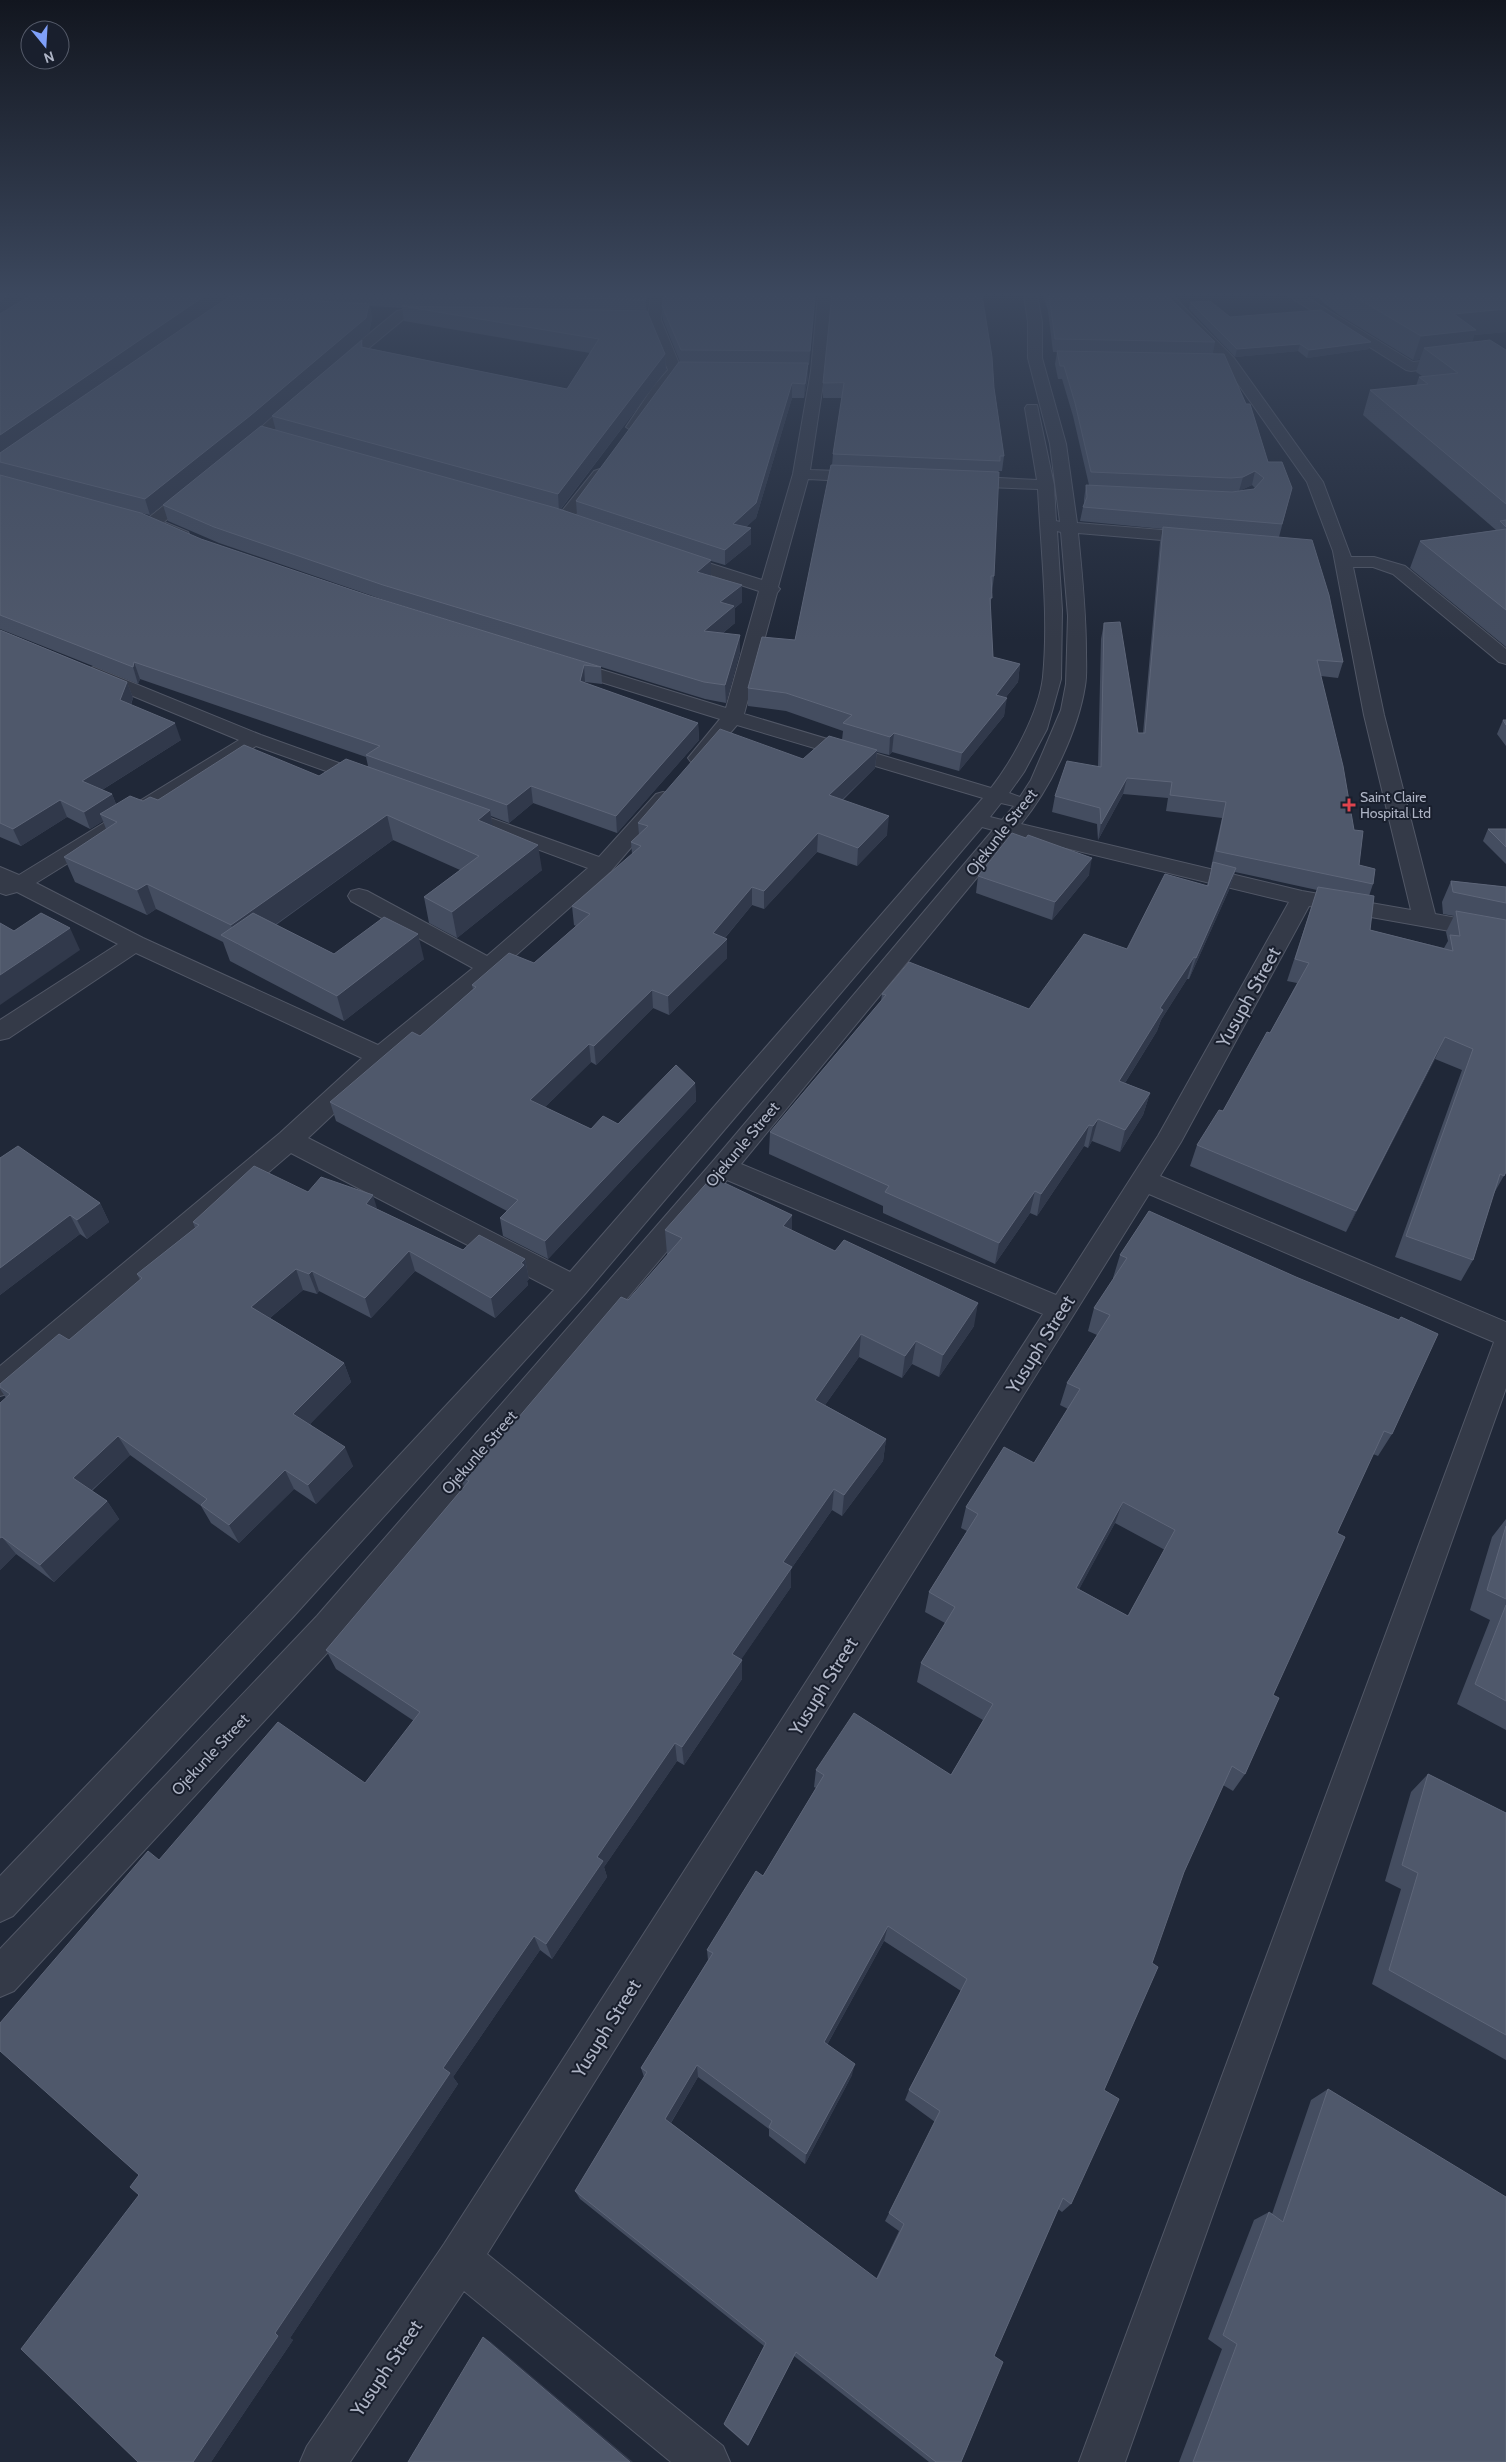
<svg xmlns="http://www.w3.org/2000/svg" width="1506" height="2462" viewBox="0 0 1506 2462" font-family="Cabin,sans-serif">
<rect width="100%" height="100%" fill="#202838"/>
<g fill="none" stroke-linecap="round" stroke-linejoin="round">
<g stroke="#515766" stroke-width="2">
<g id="minor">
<path d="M651,295H664L661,320L680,366H691L698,370L691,374H679L664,392L639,430L634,432L626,427L653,387L668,370L649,324L615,323L608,319L615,315L648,316Z"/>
<path d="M818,295H831L825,371L810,470L867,472L875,477L867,482L808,479L778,587L780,589L777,593L744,714L991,788C1013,760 1039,712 1043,677C1049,615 1041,551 1038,489L962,486L954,481L962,476L1037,480L1025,408L1027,405H1037L1054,485L1056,521L1060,522L1050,444L1028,358V322L1024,295H1037L1042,322V358L1066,444L1077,523L1198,533L1204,534L1206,538L1204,542L1198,543L1078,533C1082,573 1086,612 1086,652C1086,663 1087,675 1085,686C1078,731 1050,789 1021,824L1302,891L1411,910L1364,715L1333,551L1307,482L1224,364L1171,312L1159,295H1172L1234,358L1323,482L1351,557H1374L1405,566L1506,649V664L1499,662L1393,574L1373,567H1353L1384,715L1435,914L1506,927V941L1309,906L1181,1142L1160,1176L1506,1322V1388L1125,2462H1079L1494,1342L1149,1194L487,2254L723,2446L730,2462H671L464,2291L350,2462H300L307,2446L444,2244L1043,1314L727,1180L341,1638L14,1991L0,1997V1949L317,1616L714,1160L993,830L982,827L584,1295L293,1617L13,1916L0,1922V1876L269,1595L554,1290L291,1153L11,1393L0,1396V1366L280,1133L362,1058L136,953L9,1038L0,1040V1020L118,944L17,892L6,895L0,893V867L19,875L239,740L87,677L85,673L87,669L94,667L261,735L375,776L378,780L375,784L368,786L256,746L36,883L143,938L378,1045L473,968L351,901L348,896L351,891L359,889L367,891L487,956L588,868L451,817L447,813L451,809L458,807L465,809L599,857L656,794L663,792L670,794L673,798L670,802L611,871L497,972L389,1062L308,1138L570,1272L983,798L737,725L705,762L698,764L691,762L688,758L720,719L559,669L557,665L559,661H573L726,708L759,591L671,562L668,558L671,554L677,553L762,580L793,474L811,371ZM1057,531L1061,532L1068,616L1066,684L1061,710L1031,780L1020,797L1009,793L1024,772L1047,729L1061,679L1062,610ZM1001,803L1014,806L1002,820L990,817ZM1012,835L1289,902L1158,1136L1056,1295L741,1164Z"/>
<path d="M1287,295H1303L1413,362L1506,351V359L1411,371L1406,370Z"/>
<path d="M402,310H439L446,314L439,318H405L340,372H330L328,369L330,366L397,311Z"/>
<path d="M302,393L307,394L309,397L307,400L266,438H256L253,435L256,432L297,394Z"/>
<path d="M600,469L606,471L608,474L606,477L570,522H558L556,519L558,516L594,471Z"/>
<path d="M194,484L200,486L202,489L200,492L164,522L188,532L190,536L188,540H176L147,527L145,523L147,519L188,486Z"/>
</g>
</g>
<use href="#minor" fill="#343a48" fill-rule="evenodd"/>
</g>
<g fill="#444d60" fill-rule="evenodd">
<path d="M0,295L142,356L247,297L246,295H649L647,311L665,354L666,370L561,509L577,515L576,501L680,362L663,320L662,306L816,295L809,365H808V377L804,398H792L756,518L746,527L751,528V544L725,565L711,561V576L742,602L735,608V623L723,633L740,652L726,703L705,699L387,601L219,543L168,521L163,505L276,431L272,416L362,340L363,347L567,389L590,353L404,321L402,308L370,306L372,318L369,333L255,431L150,515L136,512L201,539L370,596L601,667L602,684L585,682V683L698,723L699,740L617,833L533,803L509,823L491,816L492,826L542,870L457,938L429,923L424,897L460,870L393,840L276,925L334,954L424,959L344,1021L230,961L223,942L156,909L147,915L75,882L64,857L106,829L103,821L90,829L67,817L21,846L0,837V630L127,682L133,698L131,705L181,740L102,790L112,794L116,804L158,800L319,776L368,766L366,757L140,679L138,684L0,629Z"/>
<path d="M1043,295H1168L1172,300L1215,342L1213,353L1268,462L1292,488L1279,537L1343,662L1338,678L1321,676L1359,865L1373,884L1369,896L1370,930L1444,948L1448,941L1446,932L1454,916L1443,914L1442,902L1451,881L1506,887V1172L1493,1195L1473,1260L1461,1281L1395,1257L1462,1070L1435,1059L1346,1232L1190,1166L1197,1145L1223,1111L1270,1033L1297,983L1287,981L1317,890L1235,872L1229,890L1189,979H1187L1161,1020L1157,1031L1125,1083L1150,1093L1143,1115L1120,1152L1092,1141L1088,1148L1084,1146L1037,1216L1030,1213L995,1264L883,1213V1206L769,1154L770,1132L881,1001L882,994L1029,1009L1127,949L1207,885L1212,868L1211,867L1222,818L1166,811L1168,798L1123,794L1098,840L1097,824L1052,812L1055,796L1098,767L1101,639L1104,623L1138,733H1143L1160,542L1163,529L1080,521L1083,507L1084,504V499L1086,485H1089L1073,416L1062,379H1058L1055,364L1057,352H1053L1048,311ZM1252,485L1255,488L1254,489L1241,490Z"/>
<path d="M1314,295H1506V332L1474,335L1472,342L1506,350V647L1410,568L1420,541L1496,530L1363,415L1370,390L1416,386L1419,377L1422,376L1416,372L1420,359L1413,360L1339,315Z"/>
<path d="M1190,302L1230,317L1369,349L1307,358L1298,351L1235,357L1189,309Z"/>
<path d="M823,383L994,388L1004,456L1002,471H998V472L994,576L990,609L993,657L1020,664L1018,682L1006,697L1004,716L959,771L892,752L889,755L877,752L875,768L843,800L887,835L857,866L817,852L764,909L752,905L725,938L727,958L669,1015L653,1008L596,1065L591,1062L545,1107L591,1129L618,1124L695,1083L696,1101L548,1259L503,1236L500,1218L507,1211L336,1121L330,1102L420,1036L473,989L472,985L534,963L576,926L574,925L572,906L632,854L631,842L639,835L638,823L803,759L842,740L843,731L786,711L748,706V688L795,640L832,465L833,454L842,398H823Z"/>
<path d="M1503,720H1506V746L1497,734Z"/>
<path d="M1488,829H1506V864L1483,841Z"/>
<path d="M1026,838L1089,875L1052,920L976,893L978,876Z"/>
<path d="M0,1158L100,1203L109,1222L87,1239L80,1234L0,1295Z"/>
<path d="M308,1192L377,1209L463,1250L525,1259L529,1279L527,1281L528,1285L495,1318L415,1271L371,1318L319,1291L317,1294L303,1290L270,1318L344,1363L351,1382L310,1424L353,1466L316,1504L294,1489L239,1543L211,1523L201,1506L130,1455L92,1491L107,1501L119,1519L54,1582L16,1554L0,1570L6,1398L0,1389V1384L69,1340L140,1280L137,1274L195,1228L193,1222Z"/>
<path d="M1149,1211L1392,1434L1378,1456L1373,1454L1337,1533L1273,1695L1245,1774L1233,1791L1223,1785L1184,1872L1104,2090L1071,2204L1062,2212L1058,2209L994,2356L961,2462H929L794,2356L748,2446L725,2426L724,2424L764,2346L580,2199L575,2191L644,2077L641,2068L708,1960L707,1950L763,1876L816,1788L814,1787L816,1770L951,1775L983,1720L917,1682L921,1663L945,1623L925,1612L929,1592L967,1531L961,1528L966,1507L1034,1463L1068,1409L1060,1405L1067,1383L1097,1335L1088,1331L1094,1308L1114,1278H1113L1120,1255ZM1115,1523L1165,1550L1128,1616L1079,1589ZM884,1941L961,1991L909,2090L905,2100L935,2122L885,2221L899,2231L876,2279L671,2123L698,2077L769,2129V2136L805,2164L852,2075L827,2045Z"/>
<path d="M792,1215V1231L974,1326L939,1377L912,1364L902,1378L859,1357L825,1405L886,1439L883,1461L842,1516L832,1510L791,1569V1587L741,1659L742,1679L684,1765L677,1761L604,1867L607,1877L552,1959L540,1950L453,2077L458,2084L290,2338L293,2340L211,2462H138L139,2175L159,1860L365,1783L414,1721L336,1669L326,1650L464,1487L461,1476L518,1418L628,1300L668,1255L667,1254L665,1230Z"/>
<path d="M1506,1519V1730L1457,1704L1490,1620L1470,1610L1492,1537Z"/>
<path d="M1428,1774L1506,1813V2060L1372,1984L1401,1889L1385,1881L1411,1792Z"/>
<path d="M1328,2089L1506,2462H1179L1222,2349L1208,2339L1254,2220L1269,2212L1272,2214L1311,2100Z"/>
</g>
<g fill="#31394b">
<path d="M8,295H35L0,318V301Z"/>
<path d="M206,295H230L0,455V435Z"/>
<path d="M646,295H649L646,314Z"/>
<path d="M815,295H816L809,365L810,351Z"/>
<path d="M369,304L372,318L369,333L255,431L150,515L145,499Z"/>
<path d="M1506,309V332L1474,335L1468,354L1424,348L1420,359L1413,360L1421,336L1454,314Z"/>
<path d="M1371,342L1369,349L1307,358L1309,350Z"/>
<path d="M1300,344L1298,351L1235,357L1237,349Z"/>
<path d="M665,354L666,370L559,511L558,494Z"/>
<path d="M808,363V377L804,398L805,384Z"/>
<path d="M792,383V398L756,518L733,539V524Z"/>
<path d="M1255,471L1252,485L1239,491L1243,477Z"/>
<path d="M751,528V544L725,565V550Z"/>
<path d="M711,560V577L697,572Z"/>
<path d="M742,585V602L735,608V623L704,648V631L720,602Z"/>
<path d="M740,635V652L726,703L725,685Z"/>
<path d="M134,662L140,679L138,684L133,667Z"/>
<path d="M1020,664L1018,682L993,713L996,695Z"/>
<path d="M584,665L585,682L581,698L580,681Z"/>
<path d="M127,682L133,698L126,717L120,700Z"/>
<path d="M1007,698L1004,716L959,771L962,753Z"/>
<path d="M175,723L181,740L89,798L82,781Z"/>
<path d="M698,723L699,740L617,833L616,816Z"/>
<path d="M894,733L892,752L889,755L890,737Z"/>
<path d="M877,750L875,768L828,813L829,795Z"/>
<path d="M1127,778L1123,794L1098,840L1101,824Z"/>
<path d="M531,786L533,803L509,823L507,805Z"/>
<path d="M112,794L119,812L100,814L103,821L90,829L84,812Z"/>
<path d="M60,800L67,817L21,846L13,829Z"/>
<path d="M490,810L494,835L478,820Z"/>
<path d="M387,815L393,840L244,947L237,944L231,925Z"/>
<path d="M889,816L887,835L857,866L858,848Z"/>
<path d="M818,833L817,852L764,909V891Z"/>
<path d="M538,845L542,870L457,938L452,912Z"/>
<path d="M1092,858L1089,875L1052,920L1055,902Z"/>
<path d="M1236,868L1229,890L1189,979L1196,958Z"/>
<path d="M147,884L156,909L147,915L137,890Z"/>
<path d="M752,887V905L713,952V933Z"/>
<path d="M70,928L80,950L0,1005V975Z"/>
<path d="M418,934L424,959L344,1021L337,996Z"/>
<path d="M727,939V958L669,1015L668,996Z"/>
<path d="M1194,957L1187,979L1161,1020L1157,1031L1113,1102L1119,1081L1160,1008Z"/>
<path d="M652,990L653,1008L596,1065L594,1046Z"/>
<path d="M1445,1037L1435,1059L1346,1232L1356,1211Z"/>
<path d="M589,1044L591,1062L533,1119L530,1100Z"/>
<path d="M695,1083L696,1101L548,1259L545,1241Z"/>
<path d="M1150,1093L1143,1115L1120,1152L1125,1130Z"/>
<path d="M1098,1119L1092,1141L1088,1148L1093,1126Z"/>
<path d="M1089,1125L1084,1146L1037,1216L1041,1194Z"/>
<path d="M1035,1191L1030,1213L995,1264L999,1243Z"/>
<path d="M373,1195L379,1215L366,1204Z"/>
<path d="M100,1203L109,1222L87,1239L77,1220Z"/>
<path d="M70,1215L80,1234L0,1295V1268Z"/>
<path d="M792,1215V1239L783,1226Z"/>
<path d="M409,1251L415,1271L371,1318L365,1298Z"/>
<path d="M525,1259L529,1279L527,1281L528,1285L495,1318L491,1298Z"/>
<path d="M296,1269L303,1290L259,1327L251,1307Z"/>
<path d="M312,1271L319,1291L317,1294L309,1274Z"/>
<path d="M978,1303L974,1326L939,1377L943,1355Z"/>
<path d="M861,1334L859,1357L813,1422L815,1400Z"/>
<path d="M916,1341L912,1364L902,1378L905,1356Z"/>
<path d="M344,1363L351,1382L301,1433L293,1414Z"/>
<path d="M118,1436L130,1455L85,1496L73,1478Z"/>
<path d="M886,1439L883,1461L842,1516L844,1495Z"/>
<path d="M345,1447L353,1466L316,1504L308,1485Z"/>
<path d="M285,1470L294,1489L239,1543L229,1525Z"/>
<path d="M834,1489L832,1510L791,1569V1587L732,1673V1654L783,1562Z"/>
<path d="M107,1501L119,1519L54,1582L40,1565Z"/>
<path d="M1123,1502L1115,1523L1069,1608L1076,1588Z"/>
<path d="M2,1537L16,1554L0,1570V1538Z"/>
<path d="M742,1660V1679L684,1765L682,1747Z"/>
<path d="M675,1743L677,1761L604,1867L607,1877L552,1959L546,1944L597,1857Z"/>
<path d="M888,1926L884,1941L822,2054L824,2042Z"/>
<path d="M534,1936L540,1950L453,2077L458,2084L290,2338L293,2340L211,2462H193L443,2068Z"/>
<path d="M855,2064L852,2075L805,2164L806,2154Z"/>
<path d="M697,2065L698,2077L667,2129L665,2119Z"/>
<path d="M483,2337L491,2342L633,2462H630Z"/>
<path d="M796,2352L794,2356L748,2446V2445Z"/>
</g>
<g fill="#4f586b" stroke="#5e6679" fill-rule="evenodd">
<path d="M0,295H8L0,301Z"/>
<path d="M31,295H206L0,435V314Z"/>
<path d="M457,295H646V300Z"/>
<path d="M664,295H815L810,351L681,350L662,306Z"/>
<path d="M832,295H982L992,357L994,388L1004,456H1000V461L833,454L844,383H823Z"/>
<path d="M1049,295H1168L1172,300L1215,342L1055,339Z"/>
<path d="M1352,295H1506V309L1454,314L1476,330L1421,336Z"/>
<path d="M230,296L369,304L366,318L251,415L145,499L0,462V453Z"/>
<path d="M1210,301L1230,317L1321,310L1371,342L1309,350L1300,344L1237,349L1190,302Z"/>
<path d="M402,306L647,311L665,354L558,494L272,416L362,340L361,347L567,389L599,339Z"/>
<path d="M1490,340L1506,350V504L1370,390L1428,384L1419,377L1458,373L1424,348Z"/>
<path d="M1057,351L1224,354L1246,404H1250L1268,462H1282L1292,488L1282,524L1083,507L1087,497L1086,485L1232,492L1254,489L1264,478L1255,471L1243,477L1231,478L1091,472L1075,403L1064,366H1060Z"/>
<path d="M679,362L808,363L805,384L792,383L756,503L733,524L751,528L725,550L576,501Z"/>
<path d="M261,426L556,508L711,560L697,572L742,585L720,602L734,606L704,631L740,635L725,685L704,682L383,585L214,527L163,505Z"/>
<path d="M831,465L999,472L994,576H991L992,598H990L993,657L1020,664L996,695L1007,698L962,753L894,733L890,737L843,723L852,715L786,693L748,688L762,637L795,640Z"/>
<path d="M0,475L141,513L201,539L370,596L601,667L584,665L580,681L698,723L616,816L531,786L507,805L366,755L380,746L134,662L133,667L0,615Z"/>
<path d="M1506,520V527L1500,521Z"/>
<path d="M1163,527L1312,540L1329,595L1343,662L1317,660L1343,766L1354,830L1363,831L1359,865L1375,869L1373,884L1216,851L1226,802L1170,795L1172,782L1127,778L1101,824L1100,808L1055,796L1067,761L1101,767L1104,623L1120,622L1138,733H1145Z"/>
<path d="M1506,529V610L1420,541Z"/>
<path d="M0,630L127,682L120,700L175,723L82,781L112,794L84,812L60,800L13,829L0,823Z"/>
<path d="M1503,720H1506V725Z"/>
<path d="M720,729L803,759L829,736L877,750L829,795L889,816L858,848L818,833L764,891L752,887L713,933L727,939L668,996L652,990L594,1046L589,1044L530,1100L591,1129L603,1116L618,1124L676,1065L695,1083L545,1241L500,1218L518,1200L330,1102L412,1032L420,1036L476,987L472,985L509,953L534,963L590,914L572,906L641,846L631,842L648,826L638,823Z"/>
<path d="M244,745L319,776L346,759L490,810L478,820L538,845L452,912L424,897L479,856L387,815L231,925L147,884L137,890L64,857L117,822L100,814L130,796L143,801L150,797L158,800Z"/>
<path d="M1488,829H1506V847Z"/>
<path d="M1012,833L1026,838L1028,835L1092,858L1055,902L978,876Z"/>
<path d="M1213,862L1236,868L1196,958L1194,957L1160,1008L1163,1010L1119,1081L1150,1093L1125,1130L1098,1119L1093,1126L1089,1125L1041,1194L1035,1191L999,1243L885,1192L889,1186L770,1132L886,995L882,994L909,962L1029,1009L1084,934L1127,949L1165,874L1208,886Z"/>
<path d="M1451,881L1506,887V903L1453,892Z"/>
<path d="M1318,887L1374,896L1370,930L1453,951L1450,935L1460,936L1456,911L1506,920V1172L1504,1176L1500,1174L1473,1260L1406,1236L1473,1049L1445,1037L1356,1211L1197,1145L1219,1110L1223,1111L1267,1032L1270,1033L1309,963L1295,959Z"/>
<path d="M41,913L70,928L0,975V923L14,931Z"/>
<path d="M253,913L334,954L384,917L418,934L337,996L221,935Z"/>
<path d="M18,1146L100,1203L77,1220L70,1215L0,1268V1158Z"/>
<path d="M254,1166L308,1192L321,1177L373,1195L366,1204L463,1250L479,1235L525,1259L521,1263L524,1265L491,1298L409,1251L365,1298L312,1271L309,1274L296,1269L251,1307L344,1363L293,1414L345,1447L308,1485L285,1470L229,1525L201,1505L207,1499L118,1436L73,1478L107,1501L40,1565L2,1537L0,1538V1403L10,1394L0,1387V1384L59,1334L69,1340L142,1278L137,1274L199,1225L193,1222Z"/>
<path d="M712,1177L792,1215L783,1226L835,1251L844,1240L978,1303L943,1355L916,1341L905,1356L861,1334L815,1400L886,1439L844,1495L834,1489L783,1562L792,1567L732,1654L742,1660L682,1747L675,1743L597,1857L603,1861L546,1944L534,1936L443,2068L450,2073L275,2333L278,2336L193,2462H138L21,2349L139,2195L130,2187L139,2175L0,2051V2023L148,1851L159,1860L278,1722L365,1783L420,1712L326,1650L469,1481L461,1476L514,1416L518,1418L621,1297L628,1300L682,1238L665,1230Z"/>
<path d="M1149,1211L1296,1277L1399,1320L1401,1317L1438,1334L1392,1434L1384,1431L1337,1533L1345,1537L1273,1695L1279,1698L1245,1774L1232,1766L1184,1872L1152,1963L1158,1967L1104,2090L1119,2099L1071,2204L1063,2198L994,2356L1003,2362L961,2462H936L796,2352L748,2445L724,2424L766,2343L575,2191L647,2072L641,2068L713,1953L707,1950L756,1871L763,1876L824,1775L816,1770L854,1713L951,1775L993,1704L921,1663L955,1607L929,1592L978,1514L966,1507L1004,1447L1034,1463L1080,1389L1067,1383L1110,1315L1094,1308L1127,1258L1120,1255ZM1123,1502L1175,1530L1128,1616L1076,1588ZM888,1926L967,1979L909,2090L940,2111L889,2213L904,2224L877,2279L665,2119L697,2065L772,2121L769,2127L806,2154L855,2064L824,2042Z"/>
<path d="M1506,1526V1599L1487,1590Z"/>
<path d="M1506,1605V1701L1475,1684Z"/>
<path d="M1428,1774L1506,1813V2035L1389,1970L1418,1873L1402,1865Z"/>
<path d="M1328,2089L1506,2197V2462H1193L1237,2344L1223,2335L1269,2212L1283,2222Z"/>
<path d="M483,2337L630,2462H408Z"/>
</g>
<linearGradient id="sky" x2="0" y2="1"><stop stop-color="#12161f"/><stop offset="0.46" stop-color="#3c485e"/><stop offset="1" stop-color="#3c485e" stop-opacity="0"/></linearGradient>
<rect width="1506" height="640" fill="url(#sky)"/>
<path fill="#e0444e" stroke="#191f2d" stroke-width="2" d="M1346.5 797.5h5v5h5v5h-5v5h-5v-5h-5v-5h5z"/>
<g text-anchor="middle" stroke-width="4" stroke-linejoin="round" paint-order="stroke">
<g font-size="14" fill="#aeb4c5" stroke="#191f2d" text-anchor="start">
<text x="1360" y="802">Saint Claire<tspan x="1360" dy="16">Hospital Ltd</tspan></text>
</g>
<g font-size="16" fill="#aeb4c5" stroke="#191f2d">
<text transform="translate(1001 832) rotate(-52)" y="6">Ojekunle Street</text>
<text transform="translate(742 1144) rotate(-50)" y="6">Ojekunle Street</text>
<text transform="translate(479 1452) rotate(-49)" y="6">Ojekunle Street</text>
<text transform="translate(210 1754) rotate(-47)" y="6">Ojekunle Street</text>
</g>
<g font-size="19" fill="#aeb4c5" stroke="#191f2d">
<text transform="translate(1248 997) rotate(-61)" y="7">Yusuph Street</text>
<text transform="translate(1040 1344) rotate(-58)" y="7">Yusuph Street</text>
<text transform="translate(823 1686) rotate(-58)" y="7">Yusuph Street</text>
<text transform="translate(606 2028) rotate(-58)" y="7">Yusuph Street</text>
<text transform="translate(386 2368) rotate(-56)" y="7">Yusuph Street</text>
</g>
</g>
<g transform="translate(45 45) rotate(162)"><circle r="24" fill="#191f2d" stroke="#555b6a"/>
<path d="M0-4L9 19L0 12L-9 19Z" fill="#7fa0f9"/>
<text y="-8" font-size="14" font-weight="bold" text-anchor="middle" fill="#aeb4c5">N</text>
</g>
</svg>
